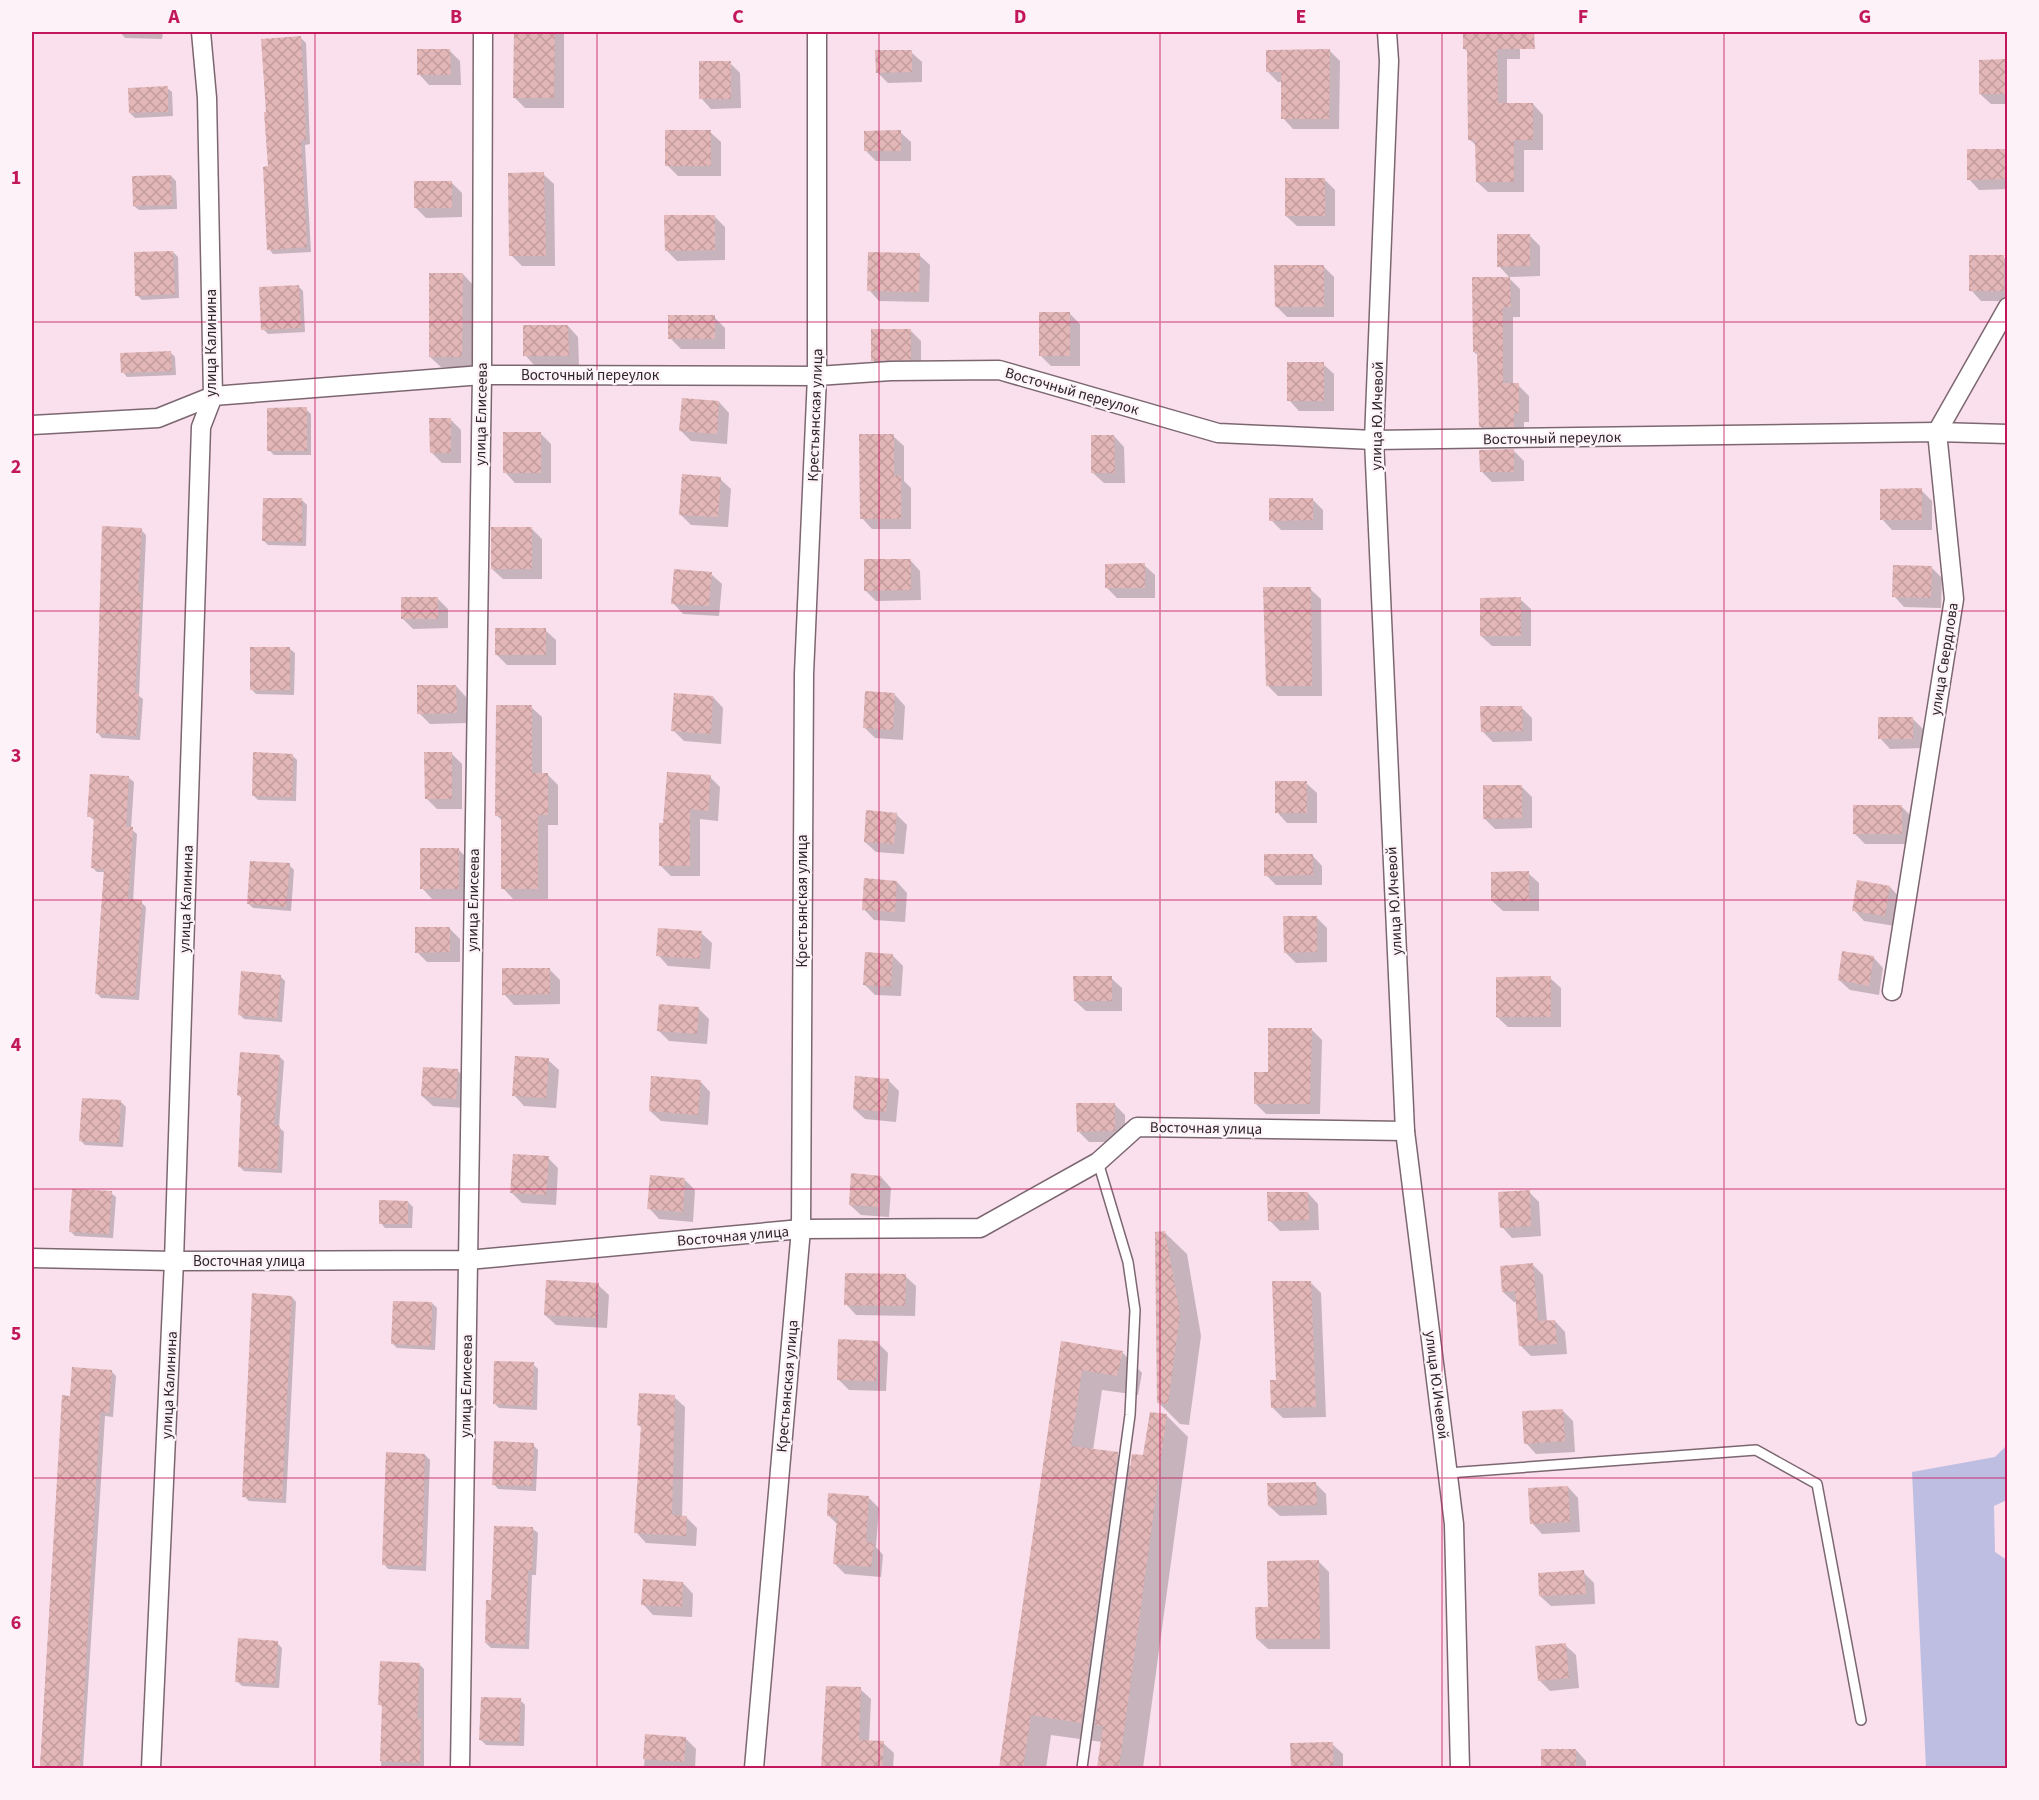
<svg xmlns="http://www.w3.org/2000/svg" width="2039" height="1800" viewBox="0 0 2039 1800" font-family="'Source Sans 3',sans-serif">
<defs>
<pattern id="building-cross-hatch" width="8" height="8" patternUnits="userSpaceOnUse" patternTransform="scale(1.5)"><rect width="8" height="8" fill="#e3b6b7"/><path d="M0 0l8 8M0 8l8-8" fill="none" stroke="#c39c9d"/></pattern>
</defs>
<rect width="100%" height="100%" fill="#f9e0ec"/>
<path fill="#bebde2" d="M2007,1445V1500L1994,1506L1995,1552L2007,1560V1768H1926L1912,1472L1995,1457Z"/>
<g fill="#0003">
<path d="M120,32H163L162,39L125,38Z"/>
<path d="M515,32H564V108H525L515,98Z"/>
<path d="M1464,32H1515L1520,37V59H1507V105L1533,104L1543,115V150H1524V192H1488L1477,182V146L1470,140L1468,52L1465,49Z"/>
<path d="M301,38L306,43L310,144L305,145L311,252L273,254L269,249V168Z"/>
<path d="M450,51L460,61L461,85H429L419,74Z"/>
<path d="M1330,51L1340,61L1339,129H1293L1283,118L1282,82H1278L1268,72Z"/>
<path d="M911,52L922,62V82L888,83L877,72Z"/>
<path d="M2005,61L2008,104H1991L1980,94Z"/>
<path d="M730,63L740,73L741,108L711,109L701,98Z"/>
<path d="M167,88L172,92L173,116L135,118L130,113Z"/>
<path d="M710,132L721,142V176H678L667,165Z"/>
<path d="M900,132L911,142V161H876L865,150Z"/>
<path d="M2006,150L2008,189L1979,190L1969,179Z"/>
<path d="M543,174L554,184L555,266H522L511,255Z"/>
<path d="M171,176L176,181L177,209L139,210L134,206Z"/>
<path d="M1324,179L1335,190V226H1297L1286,216Z"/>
<path d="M452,183L462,193V217L426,218L415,207Z"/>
<path d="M714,216L725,227V260L677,261L666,250Z"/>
<path d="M1529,235L1540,246V276L1509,277L1499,266Z"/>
<path d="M173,252L178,257L179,298L142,300L137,295Z"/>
<path d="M919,255L930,265L929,302L879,301L869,290Z"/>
<path d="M2003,257L2008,261V301H1981L1971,290Z"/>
<path d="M1323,266L1334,277V317H1287L1276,306Z"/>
<path d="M463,274L473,285L472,367H441L430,357Z"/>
<path d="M1510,279L1520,289V317H1513V385H1518L1529,396V422H1524V437H1491L1481,427L1479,356L1474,352Z"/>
<path d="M298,286L303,291L305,332L268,334L263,329Z"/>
<path d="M1070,314L1080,324V366H1051L1040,355Z"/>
<path d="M714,317L725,328V349H681L670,338Z"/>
<path d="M568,326L578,337L579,366H535L525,355Z"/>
<path d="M910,330L921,341V370L883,371L873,360Z"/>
<path d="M170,352L175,357L176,375L127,377L123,372Z"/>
<path d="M1323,364L1334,374V411H1299L1289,400Z"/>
<path d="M719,402L729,413L727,444L691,441L681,431Z"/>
<path d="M306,409L311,414V455H274L269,450Z"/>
<path d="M450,419L461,430V463H442L431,452Z"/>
<path d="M540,433L551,444V483H515L505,472Z"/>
<path d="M893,436L904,446V481L911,488V529H872L862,518Z"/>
<path d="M1114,436L1124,447L1125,483H1104L1093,473Z"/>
<path d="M1514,451L1524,461V481L1492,482L1481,471Z"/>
<path d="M720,479L731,489L728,527L691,525L680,514Z"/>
<path d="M1921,490L1932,501V530H1892L1882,519Z"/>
<path d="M1312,499L1323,510V530H1281L1271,520Z"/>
<path d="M302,500L307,505L306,546L268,545L263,540Z"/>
<path d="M531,528L542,539V579H503L492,569Z"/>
<path d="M141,530L146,535L139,696L143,699L140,740L102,738L98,733Z"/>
<path d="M910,560L920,571L921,600L876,601L865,590Z"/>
<path d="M1144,565L1155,575V598H1117L1107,588Z"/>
<path d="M1931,567L1942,578L1941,608L1904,607L1894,596Z"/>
<path d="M711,574L722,584L719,616L683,614L673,603Z"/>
<path d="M1310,589L1321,599L1322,696H1278L1267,685Z"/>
<path d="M437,598L448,609V628L413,629L402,618Z"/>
<path d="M1520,599L1531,609V646H1492L1481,636Z"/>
<path d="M545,630L556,640V665H507L497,655Z"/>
<path d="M290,649L295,653L294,695L256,694L251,689Z"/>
<path d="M456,686L466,697L467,723L430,724L419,713Z"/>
<path d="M895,695L905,706L903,740L875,738L864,727Z"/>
<path d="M713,697L723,708L721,744L684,741L673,730Z"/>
<path d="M531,707L542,717V774H547L558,785V825H548V899H513L503,888V821L496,815Z"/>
<path d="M1522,708L1532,718V741L1493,742L1482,731Z"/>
<path d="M1913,719L1923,729V748L1890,749L1880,738Z"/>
<path d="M451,753L462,764V809H437L426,798Z"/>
<path d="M292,755L297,760L296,801L258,800L253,795Z"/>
<path d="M710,777L720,787L718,821L700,819V876H671L660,865L664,825Z"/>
<path d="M129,778L134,782L131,829L137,834L133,901L141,902L146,907L139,1000L101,998L97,993L105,872H97L92,867L95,821L89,816Z"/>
<path d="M1306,783L1317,793V823H1287L1277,812Z"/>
<path d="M1521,786L1532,797V828L1495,829L1484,818Z"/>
<path d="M1901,806L1912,817V844H1865L1855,834Z"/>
<path d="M896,814L907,825L904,854L876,852L865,842Z"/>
<path d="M459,850L469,860V899H432L422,888Z"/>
<path d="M1312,855L1322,866V885H1276L1266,875Z"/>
<path d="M289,865L294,870L291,911L253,908L248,903Z"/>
<path d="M1528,873L1539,883V911H1503L1492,901Z"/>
<path d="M897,882L907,893L905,922L874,920L864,909Z"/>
<path d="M1890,887L1900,898L1895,926L1864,921L1854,910Z"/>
<path d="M1316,917L1327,928V962L1296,963L1285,952Z"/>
<path d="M449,928L460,939V962H427L417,952Z"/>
<path d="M701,933L712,943L710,969L668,966L658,955Z"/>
<path d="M892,955L903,966L901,996L875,995L864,984Z"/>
<path d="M1873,957L1883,968L1879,995L1850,990L1839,980Z"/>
<path d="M550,970L560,980V1004L514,1005L504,994Z"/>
<path d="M281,977L285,981L282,1022L244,1019L239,1014Z"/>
<path d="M1111,978L1122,988V1011H1086L1075,1001Z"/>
<path d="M1550,978L1561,988V1027H1508L1497,1017Z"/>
<path d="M698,1008L709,1019L707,1044L669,1041L659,1031Z"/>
<path d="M1311,1029L1322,1040L1320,1114H1266L1256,1104L1270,1073Z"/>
<path d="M279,1056L284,1061L279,1127L284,1132L282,1173L244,1171L239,1166L243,1099L238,1095Z"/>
<path d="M548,1060L559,1070L556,1108L524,1106L514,1095Z"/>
<path d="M457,1070L468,1081L466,1108L433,1106L422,1096Z"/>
<path d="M888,1080L899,1091L896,1122L865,1119L854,1109Z"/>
<path d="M700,1081L710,1092L708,1125L661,1121L650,1111Z"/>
<path d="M121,1102L126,1107L123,1147L85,1145L80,1140Z"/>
<path d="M1115,1105L1125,1115V1142H1089L1078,1131Z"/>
<path d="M548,1158L558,1168L556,1205L522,1203L511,1192Z"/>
<path d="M881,1177L891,1188L889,1217L861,1215L850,1205Z"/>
<path d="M685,1180L695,1190L693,1222L659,1219L649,1208Z"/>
<path d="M1529,1192L1539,1202L1541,1236L1512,1238L1502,1227Z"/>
<path d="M111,1193L116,1197L113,1238L75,1236L70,1231Z"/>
<path d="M1308,1193L1318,1204L1319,1230L1280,1231L1269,1220Z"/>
<path d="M408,1202L413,1207L412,1228H385L381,1223Z"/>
<path d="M1165,1233L1187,1254L1201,1336L1189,1425L1180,1424L1158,1402Z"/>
<path d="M1533,1265L1543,1275L1547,1322L1555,1321L1565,1332L1567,1354L1531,1356L1521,1346L1518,1302H1514L1503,1292Z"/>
<path d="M905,1276L916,1286L915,1316L856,1315L846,1304Z"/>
<path d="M1310,1282L1321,1293L1326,1417L1283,1418L1272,1407L1277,1382Z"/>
<path d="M598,1285L609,1295L607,1328L556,1325L545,1315Z"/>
<path d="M292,1297L296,1302L286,1503L249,1501L244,1496Z"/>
<path d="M432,1303L437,1308L435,1350L397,1348L392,1343Z"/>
<path d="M877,1342L888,1353L886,1391L849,1390L838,1379Z"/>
<path d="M1062,1343L1122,1352L1142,1373L1138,1395L1102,1390L1093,1450L1117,1454L1131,1467L1145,1457L1166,1415L1188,1437L1143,1768H1099L1102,1742L1051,1735L1046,1768H1001Z"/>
<path d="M533,1364L538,1369L537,1410L499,1408L494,1403Z"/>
<path d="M111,1371L116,1376L113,1417L105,1416L83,1768H40L63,1397H71Z"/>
<path d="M674,1397L685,1407L682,1517H686L697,1528L696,1546L646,1543L636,1532L642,1429L639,1425Z"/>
<path d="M1562,1410L1573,1421L1575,1452L1536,1454L1526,1443Z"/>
<path d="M533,1445L538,1450L536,1491L498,1489L494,1484Z"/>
<path d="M425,1455L430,1460L426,1571L388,1569L384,1564Z"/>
<path d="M1316,1484L1326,1494L1327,1515L1280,1516L1269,1506Z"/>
<path d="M1568,1487L1578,1498L1580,1532L1542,1534L1532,1523Z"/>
<path d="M868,1497L879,1508L876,1547L883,1555L881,1577L845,1574L835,1564L838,1525L828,1515Z"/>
<path d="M533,1529L538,1533L536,1575H532L529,1649L491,1648L486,1643L492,1602Z"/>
<path d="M1319,1562L1329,1572L1330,1649H1268L1257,1639L1269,1608Z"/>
<path d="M1583,1572L1594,1583L1595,1604L1551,1606L1540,1596Z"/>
<path d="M683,1583L693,1594L692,1617L653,1615L643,1604Z"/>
<path d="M277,1643L282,1648L279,1688L242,1686L237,1681Z"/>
<path d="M1565,1645L1576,1655L1579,1688L1550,1691L1539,1680Z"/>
<path d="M419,1664L424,1669V1768H381L383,1708L380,1704Z"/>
<path d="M827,1687L860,1689L871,1699L869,1742L883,1743L894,1753L893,1768H822Z"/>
<path d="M520,1700L525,1705L524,1746L486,1745L481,1740Z"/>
<path d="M646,1736L685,1738L696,1749L695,1768H644Z"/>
<path d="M1292,1744H1332L1343,1754V1768H1292Z"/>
<path d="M1576,1750L1586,1761V1768H1542V1751Z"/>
</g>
<g fill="url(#building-cross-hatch)">
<path d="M514,32H555L554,98H513Z"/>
<path d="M1463,32H1534L1535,49H1497L1498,103H1533V140H1514V182H1476L1475,140H1468L1467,49H1463Z"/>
<path d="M301,36L306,140H301L307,247L267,250L263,167L268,166L264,112H266L261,39Z"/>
<path d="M417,49H450L451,75H417Z"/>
<path d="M1330,49L1329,119H1281V72H1266V50Z"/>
<path d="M875,50H912V72L876,73Z"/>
<path d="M2006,59V94H1979V60Z"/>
<rect x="699" y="61" width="32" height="38"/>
<path d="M168,86V112L129,113L128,88Z"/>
<rect x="665" y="130" width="46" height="36"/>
<path d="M901,130V151H864V131Z"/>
<path d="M1967,149H2007V179L1967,180Z"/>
<path d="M544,172L546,256H509L508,173Z"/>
<path d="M171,175L172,205L133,206L132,176Z"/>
<rect x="1285" y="178" width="40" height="38"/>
<rect x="414" y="181" width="38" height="27"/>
<path d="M664,215H715V250L665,251Z"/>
<path d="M1497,234H1530V266L1497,267Z"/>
<path d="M173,251L175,294L135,296L134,252Z"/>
<path d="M868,252L920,253L919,292L867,291Z"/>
<rect x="1969" y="255" width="35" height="36"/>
<path d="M1274,265H1324V307H1275Z"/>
<path d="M429,273H463L462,357H429Z"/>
<path d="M1472,277H1510L1511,307H1503V383H1519V413H1514V427H1479L1477,352H1473Z"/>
<path d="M299,285L301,328L261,330L259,287Z"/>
<rect x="1039" y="312" width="31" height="44"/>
<rect x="668" y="315" width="47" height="24"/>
<path d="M523,325H568L569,356H523Z"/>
<path d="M871,329H911V360L871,361Z"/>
<path d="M171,351L172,371L121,373L120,353Z"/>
<rect x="1287" y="362" width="37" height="39"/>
<path d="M682,398L719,401L717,434L679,431Z"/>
<path d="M307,407V451H267V408Z"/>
<path d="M429,418H451V453H430Z"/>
<rect x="503" y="432" width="38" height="41"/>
<path d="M859,434H894V476H901V519H860Z"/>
<path d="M1091,435H1114L1115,473H1091Z"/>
<path d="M1514,449V472H1480L1479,450Z"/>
<path d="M682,474L721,477L718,517L679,515Z"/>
<path d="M1922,488V520H1880V489Z"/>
<path d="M263,498H302V542L262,541Z"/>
<path d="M1269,498H1313V520L1269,521Z"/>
<path d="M102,526L142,528L138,593H141L135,693H139L136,736L96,733Z"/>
<rect x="491" y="527" width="41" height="42"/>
<path d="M864,559H911V590L864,591Z"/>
<path d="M1145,563V588H1105V564Z"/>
<path d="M1893,565L1932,566L1931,598L1892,597Z"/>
<path d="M674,569L712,572L709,606L671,604Z"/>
<path d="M1263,587H1311L1312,686H1266Z"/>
<rect x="401" y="597" width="37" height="22"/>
<path d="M1521,597V636H1480V598Z"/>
<rect x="495" y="628" width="51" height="27"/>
<rect x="250" y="647" width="40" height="43"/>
<path d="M417,685H456L457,713L417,714Z"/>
<path d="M865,691L895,693L893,730L863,728Z"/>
<path d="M674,693L713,696L711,734L671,731Z"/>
<path d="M496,705H532V773H548V815H538V889H501V816H495Z"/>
<path d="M1480,706H1522L1523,731L1481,732Z"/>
<rect x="1878" y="717" width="35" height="22"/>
<path d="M253,752L293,754L292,797L252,796Z"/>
<path d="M424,752H452V799H425Z"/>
<path d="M667,772L711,775L708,811L690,809V866H659V823H663Z"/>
<path d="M90,774L129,776L126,827H133L128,899L142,900L135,996L95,994L104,869L91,868L94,817H87Z"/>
<rect x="1275" y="781" width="32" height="32"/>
<path d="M1483,785H1522V818L1483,819Z"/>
<rect x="1853" y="805" width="49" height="29"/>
<path d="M866,810L897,813L894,844L864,842Z"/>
<rect x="420" y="848" width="39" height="41"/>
<path d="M1264,854H1313V875L1264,876Z"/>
<path d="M250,861L290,863L286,907L247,904Z"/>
<path d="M1529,871V901H1491V872Z"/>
<path d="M864,878L897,881L895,912L862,910Z"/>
<path d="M1857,880L1890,886L1885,916L1852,911Z"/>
<path d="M1283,916H1317V952L1284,953Z"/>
<path d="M415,927H450V952L415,953Z"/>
<path d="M658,928L702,931L700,959L656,956Z"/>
<path d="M1842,951L1874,956L1869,986L1838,980Z"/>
<path d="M865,952L893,954L891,987L863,985Z"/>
<path d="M502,968H550V994L502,995Z"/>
<path d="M241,971L281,975L277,1018L238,1015Z"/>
<path d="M1073,976H1112V1001H1074Z"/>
<path d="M1551,976V1017H1496V977Z"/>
<path d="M659,1004L699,1007L697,1034L657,1031Z"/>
<path d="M1268,1028H1312L1310,1104H1254V1072H1268Z"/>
<path d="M240,1052L280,1055L274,1125L280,1126L277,1169L238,1167L241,1096L237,1095Z"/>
<path d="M515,1056L549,1058L546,1098L512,1096Z"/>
<path d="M423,1067L458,1069L456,1099L421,1096Z"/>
<path d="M651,1076L701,1080L698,1115L649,1111Z"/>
<path d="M855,1076L889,1079L886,1112L853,1109Z"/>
<path d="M82,1098L121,1100L119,1143L79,1141Z"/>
<path d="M1076,1103H1115V1131L1077,1132Z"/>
<path d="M513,1154L549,1156L546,1195L510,1193Z"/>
<path d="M851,1173L881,1176L879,1207L849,1205Z"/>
<path d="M650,1175L685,1178L683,1212L647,1209Z"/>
<path d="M72,1189L112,1191L109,1234L69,1232Z"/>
<path d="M1530,1190L1531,1226L1500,1228L1498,1192Z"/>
<path d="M1267,1192H1308L1309,1220L1268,1221Z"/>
<path d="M379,1200L408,1201V1224H379Z"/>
<path d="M1165,1231L1180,1314L1168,1404L1157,1403L1155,1232Z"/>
<path d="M1533,1263L1538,1321L1555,1320L1557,1344L1519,1346L1515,1291L1502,1292L1500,1266Z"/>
<path d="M845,1273L906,1274L905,1306L844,1305Z"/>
<path d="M546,1280L599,1283L597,1318L544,1315Z"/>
<path d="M1272,1281H1311L1316,1407L1271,1408L1270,1380H1276Z"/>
<path d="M252,1293L292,1296L282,1499L242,1497Z"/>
<path d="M393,1301L432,1302L431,1346L391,1344Z"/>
<path d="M838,1339L878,1341L876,1381L837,1380Z"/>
<path d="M1061,1341L1123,1351L1117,1376L1082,1370L1071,1446L1118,1452L1081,1723L1031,1715L1023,1768H999Z"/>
<path d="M494,1361L534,1362L532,1406L493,1404Z"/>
<path d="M72,1367L112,1370L109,1413L100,1412L80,1768H40L62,1395L70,1396Z"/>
<path d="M639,1393L675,1395L672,1515L687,1516L686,1536L634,1533L641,1426L637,1425Z"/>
<path d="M1563,1409L1565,1441L1524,1444L1522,1411Z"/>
<path d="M1150,1412L1167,1414L1119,1768H1097L1103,1726L1095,1725L1132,1454L1143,1455Z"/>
<path d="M494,1441L534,1443L532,1486L492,1485Z"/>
<path d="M386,1452L425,1454L422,1566L382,1565Z"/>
<path d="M1316,1482L1317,1505L1268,1506L1267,1483Z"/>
<path d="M1568,1486L1570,1522L1530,1524L1528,1488Z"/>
<path d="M828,1493L869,1496L866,1542L874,1543L871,1567L833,1564L837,1517L827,1516Z"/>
<path d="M494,1526L533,1527L532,1571L528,1570L525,1645L485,1643L486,1600H491Z"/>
<path d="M1319,1560L1320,1639H1256L1255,1607H1268L1267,1561Z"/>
<path d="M1584,1570L1586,1594L1539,1596L1538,1573Z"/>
<path d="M643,1579L683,1582L682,1607L641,1605Z"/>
<path d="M238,1638L278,1641L275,1684L235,1682Z"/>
<path d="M1566,1643L1569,1678L1538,1681L1535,1646Z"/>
<path d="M380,1661L420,1663L417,1719H421L420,1763L380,1761L382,1705H378Z"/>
<path d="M826,1686L861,1687L859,1740L884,1741L882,1768H821Z"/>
<path d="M481,1697L521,1698L519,1742L479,1740Z"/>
<path d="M645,1734L686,1737L684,1762L643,1759Z"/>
<path d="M1333,1742V1768H1291L1290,1743Z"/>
<rect x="1541" y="1749" width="35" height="19"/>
</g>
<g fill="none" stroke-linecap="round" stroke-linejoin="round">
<g stroke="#7c6771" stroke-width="12">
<g id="lane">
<path d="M1448,1473L1756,1450L1817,1484L1861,1720"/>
<path d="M1082,1768L1130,1415L1135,1310L1128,1262L1098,1162"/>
</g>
</g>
<g stroke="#7c6771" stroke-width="21">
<g id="street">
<path d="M1387,32L1389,61L1374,440L1405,1131L1454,1524L1460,1768"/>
<path d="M32,425L158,418L213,396L482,375L817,376L891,371L999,370L1218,433L1374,440L1937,432L2008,434"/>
<path d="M1892,991L1954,599L1937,432L2008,307"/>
<path d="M32,1258L174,1261L468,1260L801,1229L980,1228L1098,1162L1137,1127L1405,1131"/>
<path d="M151,1768L174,1261L201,427L213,396L207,98L201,32"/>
<path d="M460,1768L482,375L483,32"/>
<path d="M754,1768L801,1229L804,674L817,376V32"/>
</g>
</g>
<use href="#lane" stroke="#fff" stroke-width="9"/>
<use href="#street" stroke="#fff" stroke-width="18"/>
</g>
<path fill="none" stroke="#c2185b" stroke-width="1.5" stroke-opacity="0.55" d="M315,32V1768M597,32V1768M879,32V1768M1160,32V1768M1442,32V1768M1724,32V1768M32,322H2008M32,611H2008M32,900H2008M32,1189H2008M32,1478H2008"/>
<g text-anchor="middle" stroke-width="4.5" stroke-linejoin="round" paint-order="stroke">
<g font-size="15" fill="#2d2429" stroke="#fcf2f7">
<text transform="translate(211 343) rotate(-90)" y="5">улица Калинина</text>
<text x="590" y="380">Восточный переулок</text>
<text transform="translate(1072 391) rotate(16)" y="5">Восточный переулок</text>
<text transform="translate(481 414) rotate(-89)" y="5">улица Елисеева</text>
<text transform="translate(815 415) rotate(-88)" y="5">Крестьянская улица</text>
<text transform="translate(1377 416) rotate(-89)" y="5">улица Ю.Ичевой</text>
<text transform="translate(1552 438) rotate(-1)" y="5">Восточный переулок</text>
<text transform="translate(1944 659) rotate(-81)" y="5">улица Свердлова</text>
<text transform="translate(186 899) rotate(-88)" y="5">улица Калинина</text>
<text transform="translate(473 900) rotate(-89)" y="5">улица Елисеева</text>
<text transform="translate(802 901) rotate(-90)" y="5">Крестьянская улица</text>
<text transform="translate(1394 901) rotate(-93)" y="5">улица Ю.Ичевой</text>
<text transform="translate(1206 1128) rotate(1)" y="5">Восточная улица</text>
<text transform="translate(733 1236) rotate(-5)" y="5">Восточная улица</text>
<text x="249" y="1266">Восточная улица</text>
<text transform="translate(169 1385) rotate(-87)" y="5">улица Калинина</text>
<text transform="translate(1437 1385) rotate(83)" y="5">улица Ю.Ичевой</text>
<text transform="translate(466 1386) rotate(-89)" y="5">улица Елисеева</text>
<text transform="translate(787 1386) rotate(-85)" y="5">Крестьянская улица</text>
</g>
</g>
<rect width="2039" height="1800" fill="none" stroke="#fcf2f7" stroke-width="66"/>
<rect x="33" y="33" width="1973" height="1734" fill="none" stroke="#c2185b" stroke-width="2"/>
<g font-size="20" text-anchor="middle" font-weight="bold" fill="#c2185b">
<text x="174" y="23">A</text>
<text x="456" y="23">B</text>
<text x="738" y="23">C</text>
<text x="1020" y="23">D</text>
<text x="1301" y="23">E</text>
<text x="1583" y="23">F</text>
<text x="1865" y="23">G</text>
<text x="16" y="184">1</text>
<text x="16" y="473">2</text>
<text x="16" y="762">3</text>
<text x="16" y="1051">4</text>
<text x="16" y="1340">5</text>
<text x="16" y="1629">6</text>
</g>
</svg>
